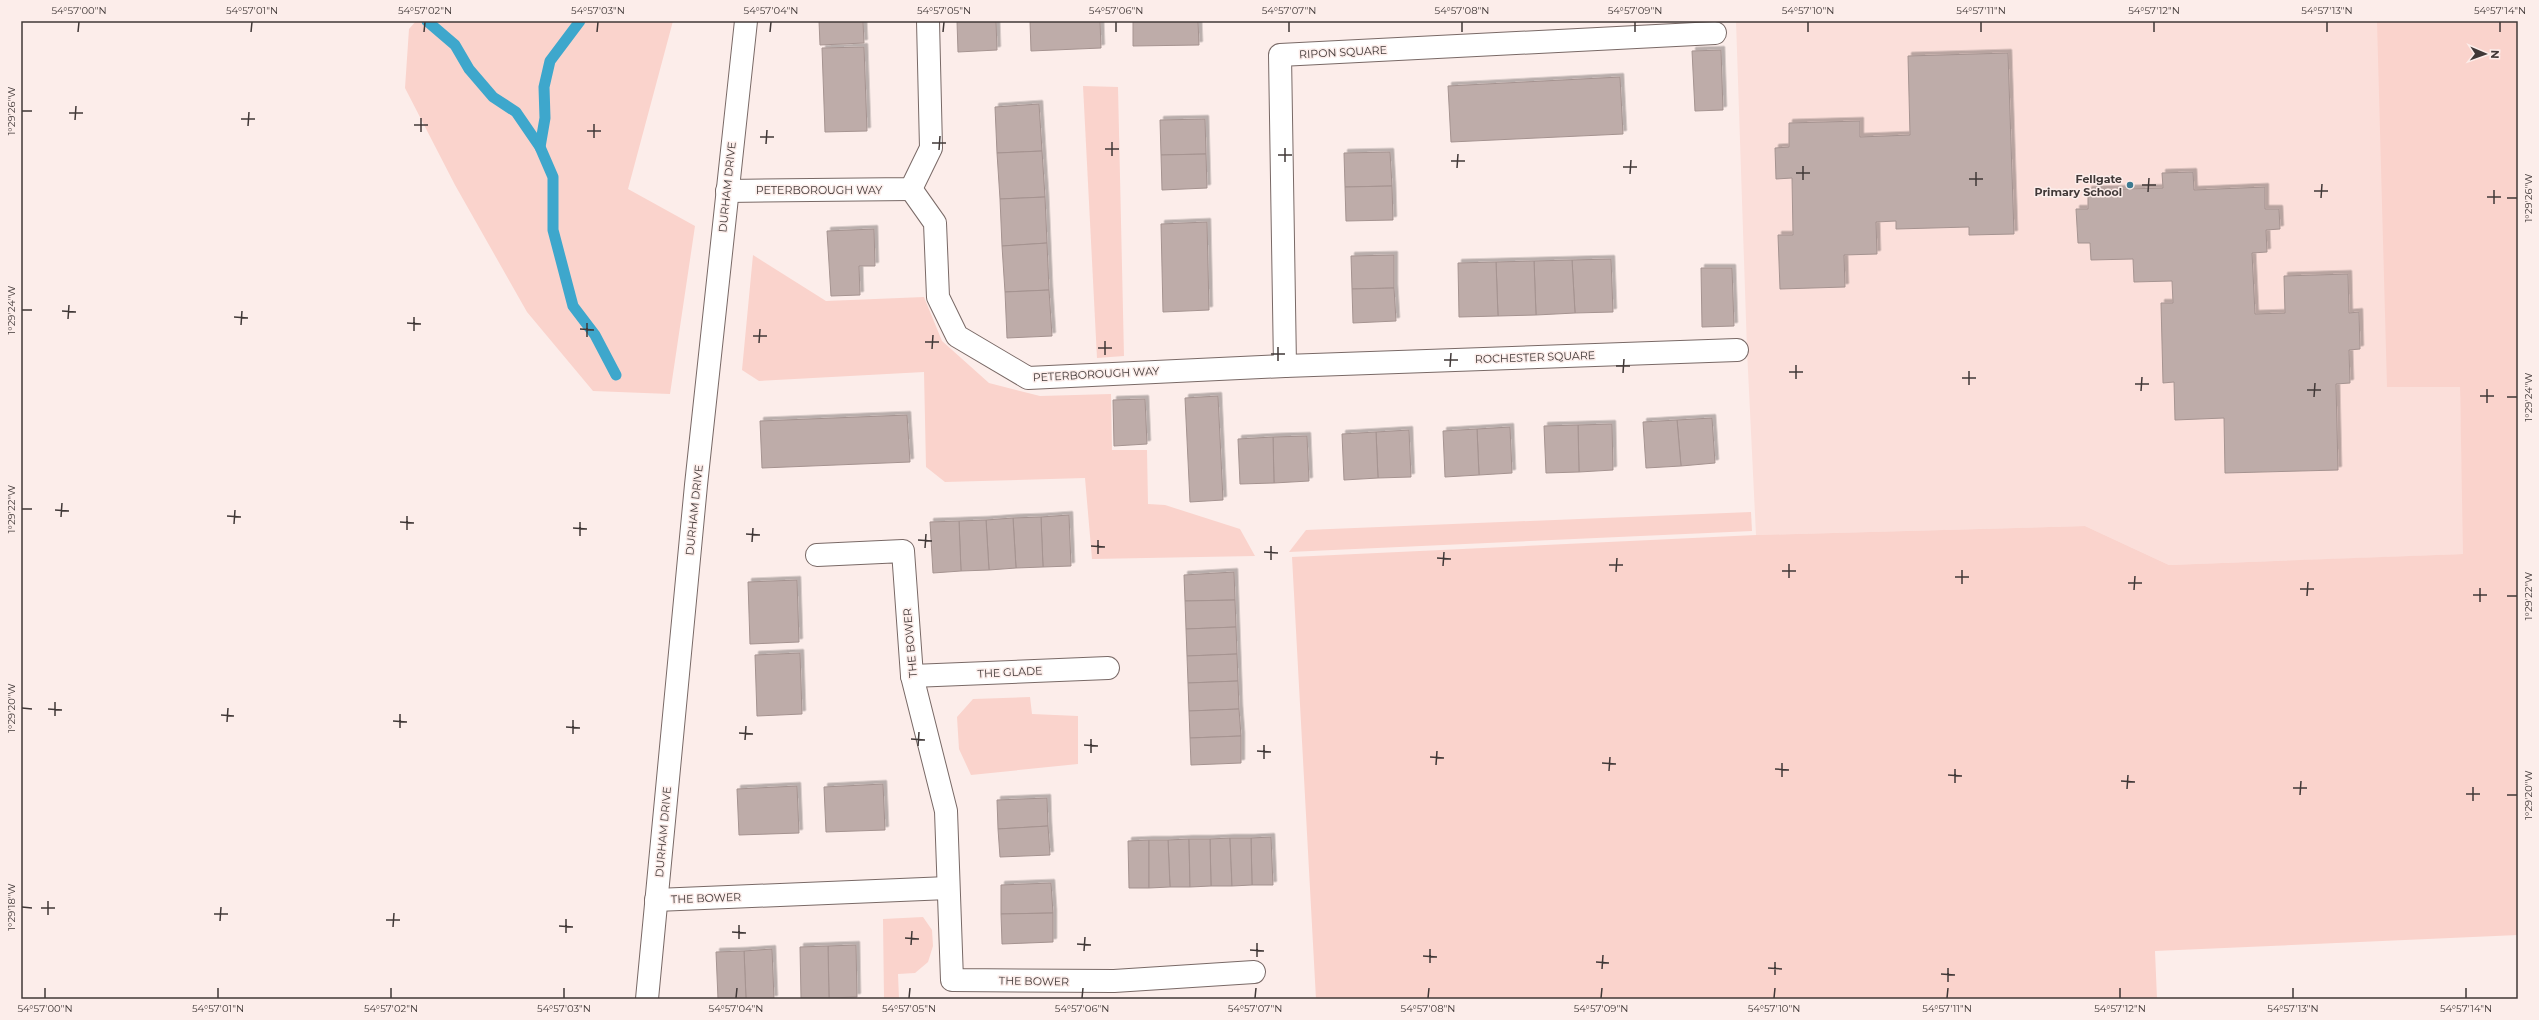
<svg xmlns="http://www.w3.org/2000/svg" width="2539" height="1020" viewBox="0 0 2539 1020" font-family="Montserrat,sans-serif">
<defs>
<filter id="shadow"><feDropShadow dx="3.5" dy="-3.5" stdDeviation="0" flood-color="#0004"/></filter>
</defs>
<rect width="100%" height="100%" fill="#fcedea"/>
<path fill="#fbdfda" d="M1736,21H2518L2460,387L2464,554L2169,565L2085,526L1756,535L1747,350Z"/>
<g fill="#fad3cc">
<path d="M416,21H673L628,189L695,226L670,394L593,391L527,312L455,185L405,88L409,29Z"/>
<path d="M2377,21H2518V935L2155,951L2157,999H1316L1292,557L1756,535L2085,526L2169,565L2463,554L2460,387H2387Z"/>
<path d="M1083,86L1118,87L1124,356L1097,358Z"/>
<path d="M753,255L826,301L924,297L942,341L989,383L1040,396L1111,394L1112,450H1147L1148,504L1165,505L1240,529L1255,556L1092,559L1085,478L945,482L926,467L924,372L759,381L742,370Z"/>
<path d="M1751,512L1752,531L1289,552L1306,530Z"/>
<path d="M1030,697L1032,714L1078,716V764L971,775L959,749L957,717L973,699Z"/>
<path d="M923,917L932,930L933,946L928,962L915,973L898,974L899,999H884L883,919Z"/>
</g>
<g fill="none" stroke-linecap="round" stroke-linejoin="round">
<g stroke="#3ea7cc" stroke-width="11">
<path d="M427,21L455,45L469,69L493,97L516,112L540,147L553,177V230L573,306L595,335L616,375"/>
<path d="M540,147L545,118L544,87L550,61L580,21"/>
</g>
</g>
<g fill="#beaca9" stroke="#a59390" filter="url(#shadow)">
<path d="M819,21H863L864,43L820,45Z"/>
<path d="M957,21H996L997,50L958,52Z"/>
<path d="M1030,21H1100L1101,48L1031,51Z"/>
<path d="M1133,21H1198L1199,45L1133,46Z"/>
<path d="M864,47L867,131L825,132L822,48Z"/>
<path d="M1721,50L1723,110L1695,111L1692,51Z"/>
<path d="M2008,53L2014,234L1969,235V227L1896,229V221L1876,222L1877,254L1844,255L1845,287L1780,289L1778,235H1793L1792,178L1776,179L1775,148L1789,147V123L1860,121V137L1910,135L1908,56Z"/>
<path d="M1620,77L1623,134L1451,142L1448,86Z"/>
<path d="M1039,104L1042,151L997,153L995,107Z"/>
<path d="M1205,119L1206,154L1161,155L1160,120Z"/>
<path d="M1042,151L1045,197L1000,199L997,153Z"/>
<path d="M1390,152L1392,186L1345,187L1344,153Z"/>
<path d="M1206,154L1207,188L1162,190L1161,155Z"/>
<path d="M2193,172L2194,190L2265,187V209H2279L2280,229L2266,230L2267,252L2252,253L2255,314L2285,313L2284,276L2348,274L2349,313L2359,312L2360,349L2349,350L2350,383L2336,384L2338,470L2225,473L2224,418L2175,420L2174,382L2163,383L2161,303H2173L2172,281L2134,282L2133,259L2091,260L2090,243H2078L2076,209H2088V190L2163,188L2162,173Z"/>
<path d="M1392,186L1393,220L1346,221L1345,187Z"/>
<path d="M1045,197L1047,243L1002,246L1000,199Z"/>
<path d="M1207,222L1209,310L1163,312L1161,224Z"/>
<path d="M874,229L875,266H859L860,295L831,296L827,231Z"/>
<path d="M1047,243L1049,290L1005,292L1002,246Z"/>
<path d="M1394,255V288L1352,289L1351,256Z"/>
<path d="M1611,259L1613,312L1575,313L1572,260Z"/>
<path d="M1572,260L1575,313L1536,315L1534,261Z"/>
<path d="M1534,261L1536,315L1498,316L1496,262Z"/>
<path d="M1496,262L1498,316L1459,317L1458,263Z"/>
<path d="M1701,268H1732L1734,326L1702,327Z"/>
<path d="M1394,288L1396,321L1353,323L1352,289Z"/>
<path d="M1049,290L1052,336L1007,338L1005,292Z"/>
<path d="M1218,396L1223,500L1190,502L1185,398Z"/>
<path d="M1145,399L1147,444L1114,446L1113,400Z"/>
<path d="M907,415L910,462L762,468L760,421Z"/>
<path d="M1712,418L1715,463L1681,466L1677,420Z"/>
<path d="M1677,420L1681,466L1646,468L1643,422Z"/>
<path d="M1612,424L1613,470L1579,472L1578,425Z"/>
<path d="M1578,425L1579,472L1546,473L1544,426Z"/>
<path d="M1510,427L1512,473L1479,475L1477,429Z"/>
<path d="M1477,429L1479,475L1445,477L1443,431Z"/>
<path d="M1409,430L1411,477L1378,478L1376,432Z"/>
<path d="M1376,432L1378,478L1344,480L1342,434Z"/>
<path d="M1307,436L1309,481L1274,483L1273,437Z"/>
<path d="M1273,437L1274,483L1240,484L1238,439Z"/>
<path d="M1069,515L1071,566L1043,567L1041,517Z"/>
<path d="M1041,517L1043,567L1016,568L1013,518Z"/>
<path d="M1013,518L1016,568L989,570L986,520Z"/>
<path d="M986,520L989,570L961,571L959,521Z"/>
<path d="M959,521L961,571L933,573L930,522Z"/>
<path d="M1234,572L1235,600L1185,601L1184,575Z"/>
<path d="M797,580L799,642L750,644L748,582Z"/>
<path d="M1235,600L1236,627L1186,629L1185,601Z"/>
<path d="M1236,627L1237,654L1187,656L1186,629Z"/>
<path d="M800,653L802,714L757,716L755,655Z"/>
<path d="M1237,654L1238,681L1188,683L1187,656Z"/>
<path d="M1238,681L1239,709L1189,711L1188,683Z"/>
<path d="M1239,709L1241,736L1190,738L1189,711Z"/>
<path d="M1241,736V763L1191,765L1190,738Z"/>
<path d="M883,784L885,830L826,832L824,787Z"/>
<path d="M797,786L799,833L739,835L737,789Z"/>
<path d="M1047,798L1048,826L998,829L997,800Z"/>
<path d="M1048,826L1050,855L1000,857L998,829Z"/>
<path d="M1271,837L1273,885H1252L1251,838Z"/>
<path d="M1230,838L1232,886H1211L1210,839Z"/>
<path d="M1230,838H1251L1252,885L1232,886Z"/>
<path d="M1189,839L1190,887H1170L1168,840Z"/>
<path d="M1189,839H1210L1211,886L1190,887Z"/>
<path d="M1149,840V888H1129L1128,841Z"/>
<path d="M1149,840H1168L1170,887L1149,888Z"/>
<path d="M1051,883L1053,913L1001,914V885Z"/>
<path d="M1053,913V942L1002,944L1001,914Z"/>
<path d="M856,945L857,997L829,998L828,946Z"/>
<path d="M828,946L829,998H801L800,947Z"/>
<path d="M772,949L774,999H746L744,951Z"/>
<path d="M744,951L746,999H718L716,952Z"/>
</g>
<g fill="none" stroke-linecap="round" stroke-linejoin="round">
<g stroke="#796966" stroke-width="24">
<g id="minor">
<path d="M911,189L935,223L938,297L957,336L1028,378L1285,366L1737,350"/>
<path d="M727,191L911,189L931,148L928,21"/>
<path d="M1285,366L1280,55L1715,33"/>
<path d="M817,555L903,551L912,676L946,811L952,980L1114,981L1254,972"/>
<path d="M912,676L1108,668"/>
<path d="M656,900L948,888"/>
<path d="M647,999L696,485L746,21"/>
</g>
</g>
<use href="#minor" stroke="#fff" stroke-width="22"/>
</g>
<path fill="none" stroke="#403837" stroke-width="1.5" d="M78,32L79,22M251,32L252,22M424,32L425,22M597,32L598,22M770,32L771,22M943,32L944,22M1116,32V22M1289,32V22M1462,32V22M1635,32V22M1808,32V22M1981,32V22M2154,32V22M2327,32V22M2500,32V22M22,111H32M69,113H83M241,119H255M75,120L76,106M414,125H428M248,126L249,112M587,131H601M421,132V118M760,137H774M594,138V124M932,143H946M766,144L767,130M1105,149H1119M939,150L940,136M1278,155H1292M1112,156V142M1451,161H1465M1285,162V148M1623,167H1637M1457,168L1458,154M1796,173H1810M1630,174L1631,160M1969,179H1983M1803,180V166M2142,185H2156M1976,186V172M2314,191H2328M2148,192L2149,178M2487,197H2501M2321,198L2322,184M2507,198H2517M2494,204V190M22,310H32M62,311L76,312M234,317L248,318M68,319L69,305M407,323L421,324M241,325L242,311M580,329L594,330M414,331V317M753,336H767M587,337V323M925,342H939M759,343L760,329M1098,348H1112M932,349L933,335M1271,354H1285M1105,355V341M1444,360H1458M1278,361V347M1616,366H1630M1450,367L1451,353M1789,372H1803M1623,373L1624,359M1962,378H1976M1796,379V365M2135,384H2149M1969,385V371M2307,390H2321M2141,391L2142,377M2480,396H2494M2314,397L2315,383M2507,397H2517M2487,403V389M22,509H32M55,510L69,511M227,516L241,517M61,517L62,503M400,522L414,523M234,524L235,510M573,528L587,529M407,530V516M746,534L760,535M580,536V522M918,540L932,541M752,542L753,528M1091,546L1105,547M925,548L926,534M1264,552L1278,553M1098,554V540M1437,558L1451,559M1271,560V546M1609,565H1623M1443,566L1444,552M1782,571H1796M1616,572L1617,558M1955,577H1969M1789,578V564M2128,583H2142M1962,584V570M2300,589H2314M2134,590L2135,576M2473,595H2487M2307,596L2308,582M2507,596H2517M2480,602V588M22,708L32,709M48,709L62,710M221,715L234,716M55,716V702M393,721L407,722M227,722L228,708M566,727L580,728M400,728V714M739,733L753,734M573,734V720M911,739L925,740M745,740L746,726M1084,745L1098,746M918,746L919,732M1257,751L1271,752M1091,753V739M1430,757L1444,758M1264,759V745M1602,763L1616,764M1436,765L1437,751M1775,769L1789,770M1609,771L1610,757M1948,775L1962,776M1782,777V763M2121,781L2135,782M1955,783V769M2293,788H2307M2127,789L2128,775M2466,794H2480M2300,795L2301,781M2507,795H2517M2473,801V787M22,907L32,908M41,908H55M214,914H228M48,915V901M386,920H400M220,921L221,907M559,926L573,927M393,927L394,913M732,932L746,933M566,933V919M905,938L919,939M739,939V925M1077,944L1091,945M911,945L912,931M1250,950L1264,951M1084,951L1085,937M1423,956L1437,957M1257,957V943M1596,962L1609,963M1430,963V949M1768,968L1782,969M1602,969L1603,955M1941,974L1955,975M1775,975V962M1948,982V968M45,998V988M218,998V988M391,998V988M564,998V988M736,998L737,988M909,998L910,988M1082,998L1083,988M1255,998L1256,988M1428,998L1429,988M1601,998L1602,988M1774,998L1775,988M1947,998L1948,988M2120,998V988M2293,998V988M2466,998V988"/>
<circle fill="#3d7a91" stroke="#fcedea" stroke-width="1.5" cx="2130" cy="185" r="4"/>
<g text-anchor="middle" stroke-width="3" stroke-linejoin="round" paint-order="stroke">
<g font-size="11" fill="#403837" stroke="#fcedea">
<text transform="translate(1343 52) rotate(-3)" y="4">RIPON SQUARE</text>
<text transform="translate(727 187) rotate(-84)" y="4">DURHAM DRIVE</text>
<text x="819" y="194">PETERBOROUGH WAY</text>
<text transform="translate(1535 357) rotate(-2)" y="4">ROCHESTER SQUARE</text>
<text transform="translate(1096 374) rotate(-3)" y="4">PETERBOROUGH WAY</text>
<text transform="translate(694 510) rotate(-84)" y="4">DURHAM DRIVE</text>
<text transform="translate(910 643) rotate(-95)" y="4">THE BOWER</text>
<text transform="translate(1010 672) rotate(-3)" y="4">THE GLADE</text>
<text transform="translate(663 832) rotate(-85)" y="4">DURHAM DRIVE</text>
<text transform="translate(706 898) rotate(-2)" y="4">THE BOWER</text>
<text transform="translate(1034 981) rotate(1)" y="4">THE BOWER</text>
</g>
<g font-size="11" font-weight="bold" fill="#403837" stroke="#fcedea" text-anchor="end">
<text x="2122" y="183">Fellgate<tspan x="2122" dy="13">Primary School</tspan></text>
</g>
</g>
<rect width="2539" height="1020" fill="none" stroke="#fcedea" stroke-width="44"/>
<g transform="translate(2485 54) rotate(92)" stroke="#fcedea" stroke-width="3" paint-order="stroke">
<path d="M0-3L7 15L0 10L-7 15Z" fill="#403837"/>
<text y="-6" font-size="11" font-weight="bold" text-anchor="middle" fill="#403837">N</text>
</g>
<rect x="22" y="22" width="2495" height="976" fill="none" stroke="#403837" stroke-width="1.5"/>
<g font-size="10" text-anchor="middle" fill="#403837">
<text x="79" y="14">54°57'00"N</text>
<text x="252" y="14">54°57'01"N</text>
<text x="425" y="14">54°57'02"N</text>
<text x="598" y="14">54°57'03"N</text>
<text x="771" y="14">54°57'04"N</text>
<text x="944" y="14">54°57'05"N</text>
<text x="1116" y="14">54°57'06"N</text>
<text x="1289" y="14">54°57'07"N</text>
<text x="1462" y="14">54°57'08"N</text>
<text x="1635" y="14">54°57'09"N</text>
<text x="1808" y="14">54°57'10"N</text>
<text x="1981" y="14">54°57'11"N</text>
<text x="2154" y="14">54°57'12"N</text>
<text x="2327" y="14">54°57'13"N</text>
<text x="2500" y="14">54°57'14"N</text>
<text transform="translate(11 111) rotate(-90)" y="4">1°29'26"W</text>
<text transform="translate(2528 198) rotate(-90)" y="4">1°29'26"W</text>
<text transform="translate(11 310) rotate(-90)" y="4">1°29'24"W</text>
<text transform="translate(2528 397) rotate(-90)" y="4">1°29'24"W</text>
<text transform="translate(11 509) rotate(-90)" y="4">1°29'22"W</text>
<text transform="translate(2528 596) rotate(-90)" y="4">1°29'22"W</text>
<text transform="translate(11 708) rotate(-90)" y="4">1°29'20"W</text>
<text transform="translate(2528 795) rotate(-90)" y="4">1°29'20"W</text>
<text transform="translate(11 907) rotate(-90)" y="4">1°29'18"W</text>
<text x="45" y="1012">54°57'00"N</text>
<text x="218" y="1012">54°57'01"N</text>
<text x="391" y="1012">54°57'02"N</text>
<text x="564" y="1012">54°57'03"N</text>
<text x="736" y="1012">54°57'04"N</text>
<text x="909" y="1012">54°57'05"N</text>
<text x="1082" y="1012">54°57'06"N</text>
<text x="1255" y="1012">54°57'07"N</text>
<text x="1428" y="1012">54°57'08"N</text>
<text x="1601" y="1012">54°57'09"N</text>
<text x="1774" y="1012">54°57'10"N</text>
<text x="1947" y="1012">54°57'11"N</text>
<text x="2120" y="1012">54°57'12"N</text>
<text x="2293" y="1012">54°57'13"N</text>
<text x="2466" y="1012">54°57'14"N</text>
</g>
</svg>
